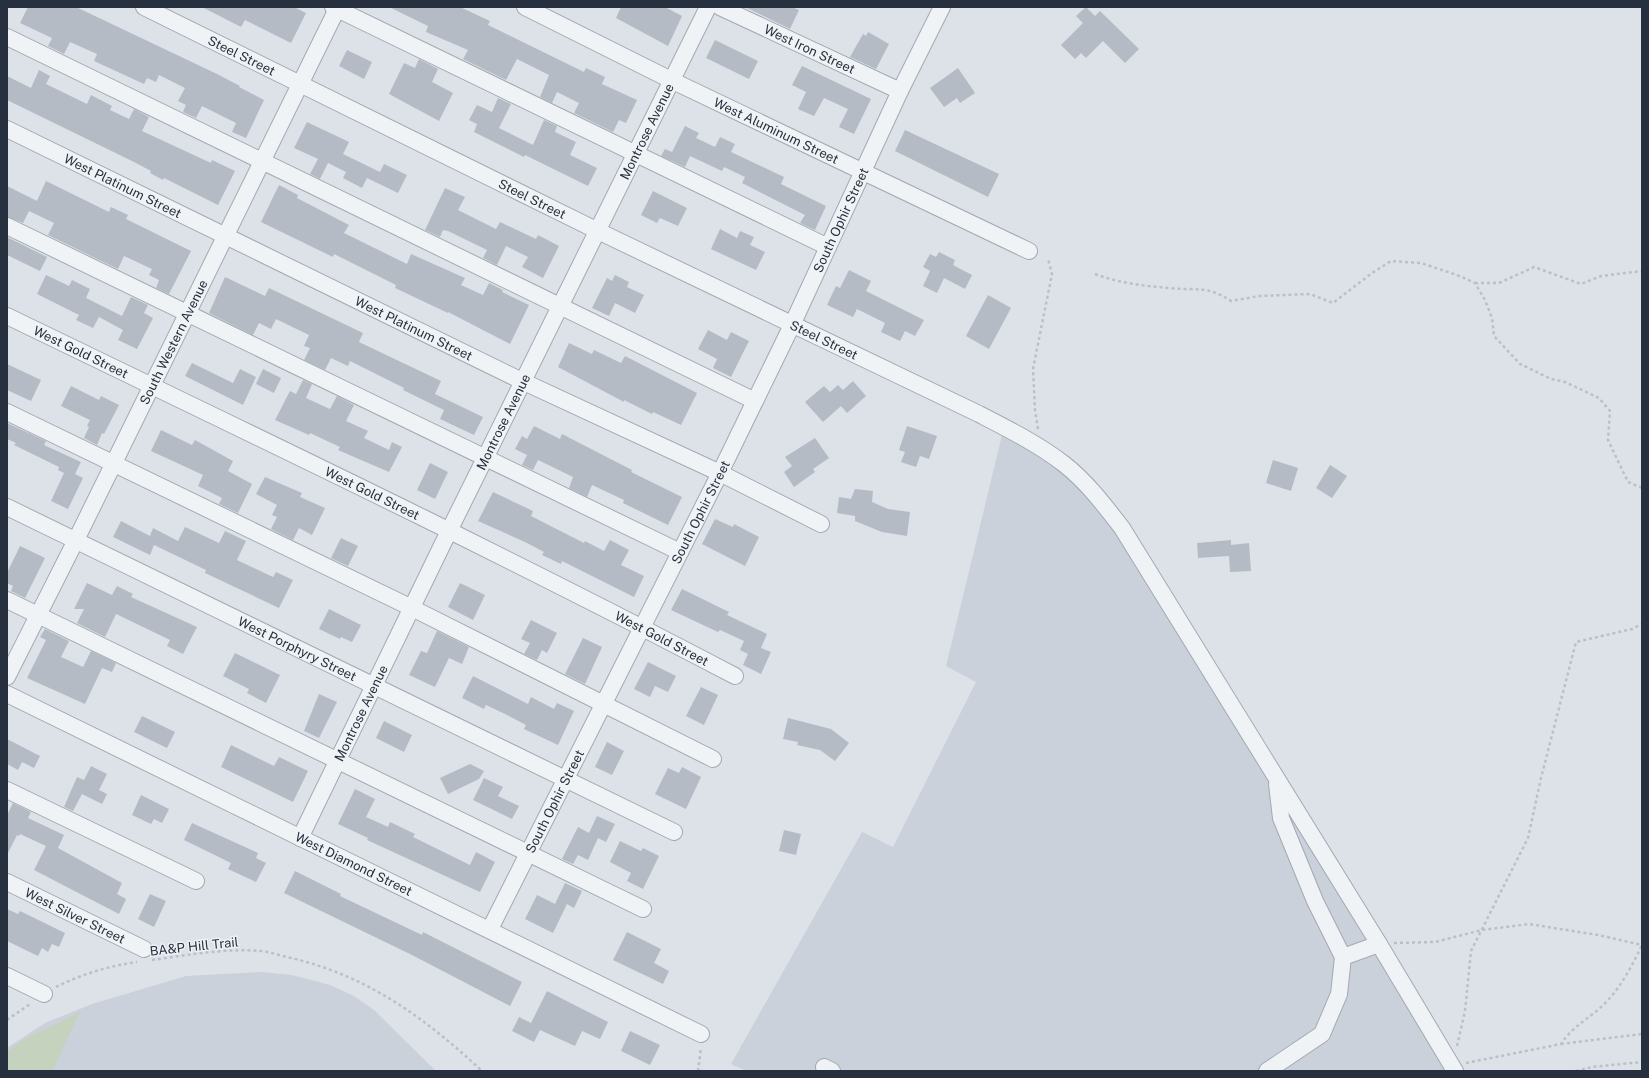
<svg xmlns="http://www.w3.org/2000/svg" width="1649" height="1078" viewBox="0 0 1649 1078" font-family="'Public Sans',sans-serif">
<rect width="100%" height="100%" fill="#dde2e8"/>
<g fill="#cbd1da">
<path d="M1004,427L1098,497L1455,1071H746L731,1064L862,832L893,847L976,682L946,666Z"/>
<path d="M261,972L292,975L330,985L354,996L374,1010L436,1071H7V1048L45,1023L92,1004L186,976Z"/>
</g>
<path fill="#c4d2be" d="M80,1012L52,1071H7V1052L23,1040Z"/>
<g fill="#b5bbc5">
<path d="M28,7H76L217,74L240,86L239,87L264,100L246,138L232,132L236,123L202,106L196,118L183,112L186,105L178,101L185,88L159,75L156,82L147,78L144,84L94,61L97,54L70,42L64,54L48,46L52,38L20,23Z"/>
<path d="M202,7H294L306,13L291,43L245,20L241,27Z"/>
<path d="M389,7H460L490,21L488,25L584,72L586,68L605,77L602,84L637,100L626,123L619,120L613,132L574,113L579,103L557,92L552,103L540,97L549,75L517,59L506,80L463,59L468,50L426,32L428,26Z"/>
<path d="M621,7H665L682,16L668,46L616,18Z"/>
<path d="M745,7H792L799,10L790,29Z"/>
<path d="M1086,7L1095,16L1100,11L1139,49L1125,63L1103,41L1086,58L1081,53L1075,59L1061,45L1083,23L1076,16Z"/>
<path d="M868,32L889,44L876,69L850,57L863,34L866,36Z"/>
<path d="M715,40L758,61L749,79L706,58Z"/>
<path d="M347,50L372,62L364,79L339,66Z"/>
<path d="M419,59L438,69L432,82L453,93L439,121L389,94L404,63L415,68Z"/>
<path d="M802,66L871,99L854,134L839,127L848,109L824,98L814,116L798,109L806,92L792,85Z"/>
<path d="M958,68L975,93L960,103L957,98L944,107L930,88Z"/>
<path d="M39,70L50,76L46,84L87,104L91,95L112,106L110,110L129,119L134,109L149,117L142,131L211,163L212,160L235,171L218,205L164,178L163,180L150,173L151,171L134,162L7,100V76L31,88Z"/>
<path d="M498,98L511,104L499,128L533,145L544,120L557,126L555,132L576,142L570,155L597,168L588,186L525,155L524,157L474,132L477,124L469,120L477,105L492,112Z"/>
<path d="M307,122L349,142L343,154L380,172L384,164L407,175L398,193L367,178L362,188L343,178L346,172L328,163L320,179L310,174L318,159L294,148Z"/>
<path d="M685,126L699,133L696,138L715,147L720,137L735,144L731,152L784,177L781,184L826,206L815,230L800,223L805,215L742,183L745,177L724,167L722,171L690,156L685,167L661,156L665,149L672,152Z"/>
<path d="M905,130L999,174L988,197L895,151Z"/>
<path d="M46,181L109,212L111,207L128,215L126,219L191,251L169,294L156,288L159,280L149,275L152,269L124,256L118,269L48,235L54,223L29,211L23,223L7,217V186L37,201Z"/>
<path d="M279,185L298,195L297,198L349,225L344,233L407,264L411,254L465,278L461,285L483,295L489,283L503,290L502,292L529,305L510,344L448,312V313L395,288L396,285L334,254L333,257L261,222Z"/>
<path d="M445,188L465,197L458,210L496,229L500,222L536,239L538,235L559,246L543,278L522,267L528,257L506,246L497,265L483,258L487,250L448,231L443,230L440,237L425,230Z"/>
<path d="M653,191L687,208L678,226L660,218L657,223L641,215Z"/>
<path d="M720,229L737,238L740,231L754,237L750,245L765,252L756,270L711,249Z"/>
<path d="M7,237L47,257L40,271L7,255Z"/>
<path d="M939,252L955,260L953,265L972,275L965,289L944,278L937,293L923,286L930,271L923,267L930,254L936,257Z"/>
<path d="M849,270L871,281L866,291L924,320L915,336L905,331L900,341L881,332L885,323L857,309L853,317L827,305L836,286L840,288Z"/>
<path d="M46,275L69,286L72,280L90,289L86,298L122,316L131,297L148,305L144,313L153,318L137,349L118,340L123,330L99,317L93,328L76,320L79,315L37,294Z"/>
<path d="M615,275L629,282L627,287L644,295L635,313L615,303L609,316L592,308L607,278L612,281Z"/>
<path d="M225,277L265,296L269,288L363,333L359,342L441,381L435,394L483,417L474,435L440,419L444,410L403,390L404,388L350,361L348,366L331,358L325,370L304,360L310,348L304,346L309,335L276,319L271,329L259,323L253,335L209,313Z"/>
<path d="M988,295L1011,308L989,349L966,336Z"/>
<path d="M708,330L727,340L731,332L749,341L731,377L713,368L717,359L698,349Z"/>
<path d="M569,343L592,354L594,350L621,363L625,356L697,393L681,425L653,412L652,414L624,400V402L558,367Z"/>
<path d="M192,363L233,383L240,369L256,377L243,405L185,376Z"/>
<path d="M7,364L41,380L31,401L7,390Z"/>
<path d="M263,369L281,378L274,393L256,384Z"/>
<path d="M303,380L312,384L306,398L330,409L337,396L354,405L346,421L368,431L364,438L389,450L392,442L402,447L389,472L338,450L340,447L310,433L309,435L275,420L290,391L296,394Z"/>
<path d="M853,381L866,396L847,413L841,406L823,422L805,402L824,386L830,392L838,385L843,390Z"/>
<path d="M71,386L99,400L101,396L119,405L104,434L102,433L97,445L84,438L89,427L87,426L90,420L61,406Z"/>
<path d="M7,423L46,441L44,445L81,462L75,474L83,478L68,509L51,501L64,473L58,470L59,467L14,445L16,443L7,439Z"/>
<path d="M534,426L560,439L562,434L632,470L631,472L682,497L668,525L623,503L624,500L592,485L587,497L569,488L573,477L538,460L533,470L522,465L527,455L515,449L522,436L527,439Z"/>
<path d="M907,426L937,436L929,459L920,456L916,467L901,462L905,452L899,450Z"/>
<path d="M161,430L192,445L195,440L233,461L228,471L252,484L238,513L219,504L222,498L198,486L203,475L151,451Z"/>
<path d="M815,438L829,458L813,469L815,472L794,487L784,472L792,466L785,457Z"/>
<path d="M1273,460L1298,468L1291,491L1266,483Z"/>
<path d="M430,463L448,472L435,499L417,490Z"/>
<path d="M1330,465L1347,476L1332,498L1316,488Z"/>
<path d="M265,477L302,493L300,497L325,508L312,535L299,528L293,540L271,529L277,517L272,515L277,505L256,494Z"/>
<path d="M855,489L873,491L872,502L888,509L910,512L907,536L882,532L855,521V516L837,513L839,497L851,499Z"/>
<path d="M493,492L533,511L531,516L584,543L585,541L604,551L610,540L629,550L621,565L644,576L634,597L562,561L561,564L542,555L544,552L525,542L478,521Z"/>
<path d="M715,519L733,527L734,524L759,537L745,566L702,544Z"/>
<path d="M121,521L150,536L153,528L178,541L185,527L219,543L225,531L246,541L237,560L273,577L276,572L293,580L279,608L205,573L206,570L154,545L150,555L113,537Z"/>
<path d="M341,538L358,546L348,566L331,558Z"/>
<path d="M1231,540V545L1249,543L1251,571L1230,572L1229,556L1198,558L1197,543Z"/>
<path d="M20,546L45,558L25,598L11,591L13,586L7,583V573Z"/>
<path d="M87,583L112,595L117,586L133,594L131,597L197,627L183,654L167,646L170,640L116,614L105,637L77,623L84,609H74Z"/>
<path d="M460,583L485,595L473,620L448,607Z"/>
<path d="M682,589L729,612L727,615L767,634L761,648L771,652L761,674L743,665L748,654L740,650L744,641L720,630L718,632L671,610Z"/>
<path d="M329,609L361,625L352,642L341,637L340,639L319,629Z"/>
<path d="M531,620L557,633L547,653L542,650L537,660L524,654L530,643L521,639Z"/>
<path d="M45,629L69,641L61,657L83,667L91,651L116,663L112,672L102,668L85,704L27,678L46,640L40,637Z"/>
<path d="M437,631L469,647L462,664L449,658L435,687L409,675L421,651L427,653Z"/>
<path d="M583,638L602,647L585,684L565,674Z"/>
<path d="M235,653L280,675L266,703L247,693L249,689L223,676Z"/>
<path d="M648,662L676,676L668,692L655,686L650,697L634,689Z"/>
<path d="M473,676L528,704L531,697L554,709L557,703L574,711L558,745L524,729L526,725L505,714L486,705L484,709L462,698Z"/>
<path d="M701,687L718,695L704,725L686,716Z"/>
<path d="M319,694L337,702L319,738L304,731Z"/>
<path d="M142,716L175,732L167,748L134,732Z"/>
<path d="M788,718L831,729L849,743L835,761L820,750L797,745L798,742L783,739Z"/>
<path d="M384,721L412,735L404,752L376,738Z"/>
<path d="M7,739L40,756L34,768L22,762L18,770L7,764Z"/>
<path d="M607,742L624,751L612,775L595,767Z"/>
<path d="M231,745L274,766L279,757L308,771L293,802L221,767Z"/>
<path d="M470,764L484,771L479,779L448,794L440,778Z"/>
<path d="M91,766L107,774L99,790L107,794L102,804L82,794L73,811L64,807L77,777L84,780Z"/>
<path d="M682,767L701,777L686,809L655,794L668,768L679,773Z"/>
<path d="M484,778L503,787L498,796L519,806L512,819L473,800Z"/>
<path d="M355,789L375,799L366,817L388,827L390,822L415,834L413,837L470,865L476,852L495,862L480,892L367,840L368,838L338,824Z"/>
<path d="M141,795L169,809L162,823L154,819L151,824L132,815Z"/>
<path d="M13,803L31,812L28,818L64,835L58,848L122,883L117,894L126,899L119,914L34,870L46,846L20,834L19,836L17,835L7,855V815Z"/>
<path d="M597,816L615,824L606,842L598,838L588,860L578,855L573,864L562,859L578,827L589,833Z"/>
<path d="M192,823L258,853L256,858L266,863L256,882L228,869L231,863L184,840Z"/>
<path d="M784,830L801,834L796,855L779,851Z"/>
<path d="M620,841L641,851L643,848L659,856L643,889L627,881L631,873L610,862Z"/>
<path d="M295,871L341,894L340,896L422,935L423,932L522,982L510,1006L412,955L284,893Z"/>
<path d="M565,883L582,891L574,908L567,904L553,933L525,919L537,895L555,904Z"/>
<path d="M150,894L166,901L154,927L138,919Z"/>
<path d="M7,909L18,914L20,911L65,933L59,947L52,944L48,952L42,948L38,956L7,941Z"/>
<path d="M627,932L661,949L654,963L669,971L663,984L613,960Z"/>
<path d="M547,991L608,1022L600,1039L582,1031L575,1046L540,1030L534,1042L512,1031L519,1017L531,1023Z"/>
<path d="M630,1031L660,1045L650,1065L621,1051Z"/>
</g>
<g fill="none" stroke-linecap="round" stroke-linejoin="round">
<g stroke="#a2a9b2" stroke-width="18">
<g id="minor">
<path id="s1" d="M144,7L598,231L979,414C1008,429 1038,444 1064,464C1087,482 1105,506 1122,528L1379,944L1455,1071"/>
<path d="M333,7L828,247"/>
<path id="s2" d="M525,7L673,81L1029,251"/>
<path id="s3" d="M720,7L900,91"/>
<path d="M7,37L755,401"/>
<path id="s4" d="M7,129L524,382L720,473L821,524"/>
<path d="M7,226L680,552"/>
<path id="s5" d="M7,316C251,434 495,550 735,676"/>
<path d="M7,412L412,608L713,759"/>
<path id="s6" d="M7,507L674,832"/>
<path d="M7,600L643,909"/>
<path id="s7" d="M7,677L76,540L338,7"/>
<path id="s8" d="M7,694C238,808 470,919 701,1034"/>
<path d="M1277,784L1281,818L1315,901L1343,957"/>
<path d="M7,790L196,881"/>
<path id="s9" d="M300,838L449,531L708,7"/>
<path id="s10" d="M7,882L144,949"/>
<path id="s11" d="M490,929L720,473L792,325L900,91L942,7"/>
<path d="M7,976L44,994"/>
<path d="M824,1067L832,1071"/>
<path d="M1267,1071L1322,1034L1339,994L1343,957L1379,944"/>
</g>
</g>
<g stroke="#bbc0c6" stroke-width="2.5" stroke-dasharray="3 3" stroke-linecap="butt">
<path d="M1095,274C1119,283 1144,286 1170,288C1197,291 1207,285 1231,301L1259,296L1310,294L1333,303L1372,273L1391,261L1421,263L1457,275L1475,283L1485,300L1492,318L1494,336L1520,364L1551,379L1565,382L1599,398L1610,411L1608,440L1628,482L1642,488"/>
<path d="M1475,283H1499L1534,267L1581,284L1601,276L1642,271"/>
<path d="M1038,429L1035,410L1033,369L1052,274L1048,259"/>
<path d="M1394,943L1435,942L1482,930L1529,924L1598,935L1642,945"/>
<path d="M152,960C188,955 225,948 261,951C271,952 281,956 291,958C368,976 425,1018 482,1071"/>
<path d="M56,987C82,974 109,966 137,962"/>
<path d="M7,1020L30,1004"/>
<path d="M1561,1044L1642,1034"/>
<path d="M1457,1046L1465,1011L1471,951L1528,838L1541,778L1576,642L1632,629L1642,624"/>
<path d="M1466,1063L1561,1044C1574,1024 1593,1017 1608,1000C1622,985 1633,964 1642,945"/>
<path d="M698,1071L701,1048"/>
<path d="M1576,1071L1592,1067L1642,1062"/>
</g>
<use href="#minor" stroke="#f0f3f6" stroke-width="16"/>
</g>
<g text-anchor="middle" stroke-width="3" stroke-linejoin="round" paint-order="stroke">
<g font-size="13" fill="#26303f" stroke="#edf1f5">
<text dy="5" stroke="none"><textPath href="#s3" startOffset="99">West Iron Street</textPath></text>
<text dy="5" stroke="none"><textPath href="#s1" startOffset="109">Steel Street</textPath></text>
<text dy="5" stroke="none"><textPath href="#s2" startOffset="280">West Aluminum Street</textPath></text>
<text dy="5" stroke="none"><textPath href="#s9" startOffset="787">Montrose Avenue</textPath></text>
<text dy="5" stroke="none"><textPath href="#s4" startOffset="129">West Platinum Street</textPath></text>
<text dy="5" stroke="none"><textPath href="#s1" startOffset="433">Steel Street</textPath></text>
<text dy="5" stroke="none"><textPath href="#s11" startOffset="791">South Ophir Street</textPath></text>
<text dy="5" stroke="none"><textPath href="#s4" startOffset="453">West Platinum Street</textPath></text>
<text dy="5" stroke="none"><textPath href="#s1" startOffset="757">Steel Street</textPath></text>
<text dy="5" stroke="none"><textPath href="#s7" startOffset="374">South Western Avenue</textPath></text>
<text dy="5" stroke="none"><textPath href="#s5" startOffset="82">West Gold Street</textPath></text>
<text dy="5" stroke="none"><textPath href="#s9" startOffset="463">Montrose Avenue</textPath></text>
<text dy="5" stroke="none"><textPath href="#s5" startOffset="406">West Gold Street</textPath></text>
<text dy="5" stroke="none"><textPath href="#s11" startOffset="467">South Ophir Street</textPath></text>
<text dy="5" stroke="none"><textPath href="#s5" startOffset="730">West Gold Street</textPath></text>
<text dy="5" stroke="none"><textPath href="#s6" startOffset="323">West Porphyry Street</textPath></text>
<text dy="5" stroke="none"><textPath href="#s9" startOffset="139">Montrose Avenue</textPath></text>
<text dy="5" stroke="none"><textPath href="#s11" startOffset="143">South Ophir Street</textPath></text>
<text dy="5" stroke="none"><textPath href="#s8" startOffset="386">West Diamond Street</textPath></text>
<text dy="5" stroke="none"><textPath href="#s10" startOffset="76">West Silver Street</textPath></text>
<text transform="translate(194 946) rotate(-6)" y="5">BA&amp;P Hill Trail</text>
</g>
</g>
<rect width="1649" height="1078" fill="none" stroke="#26303f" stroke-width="16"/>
</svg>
